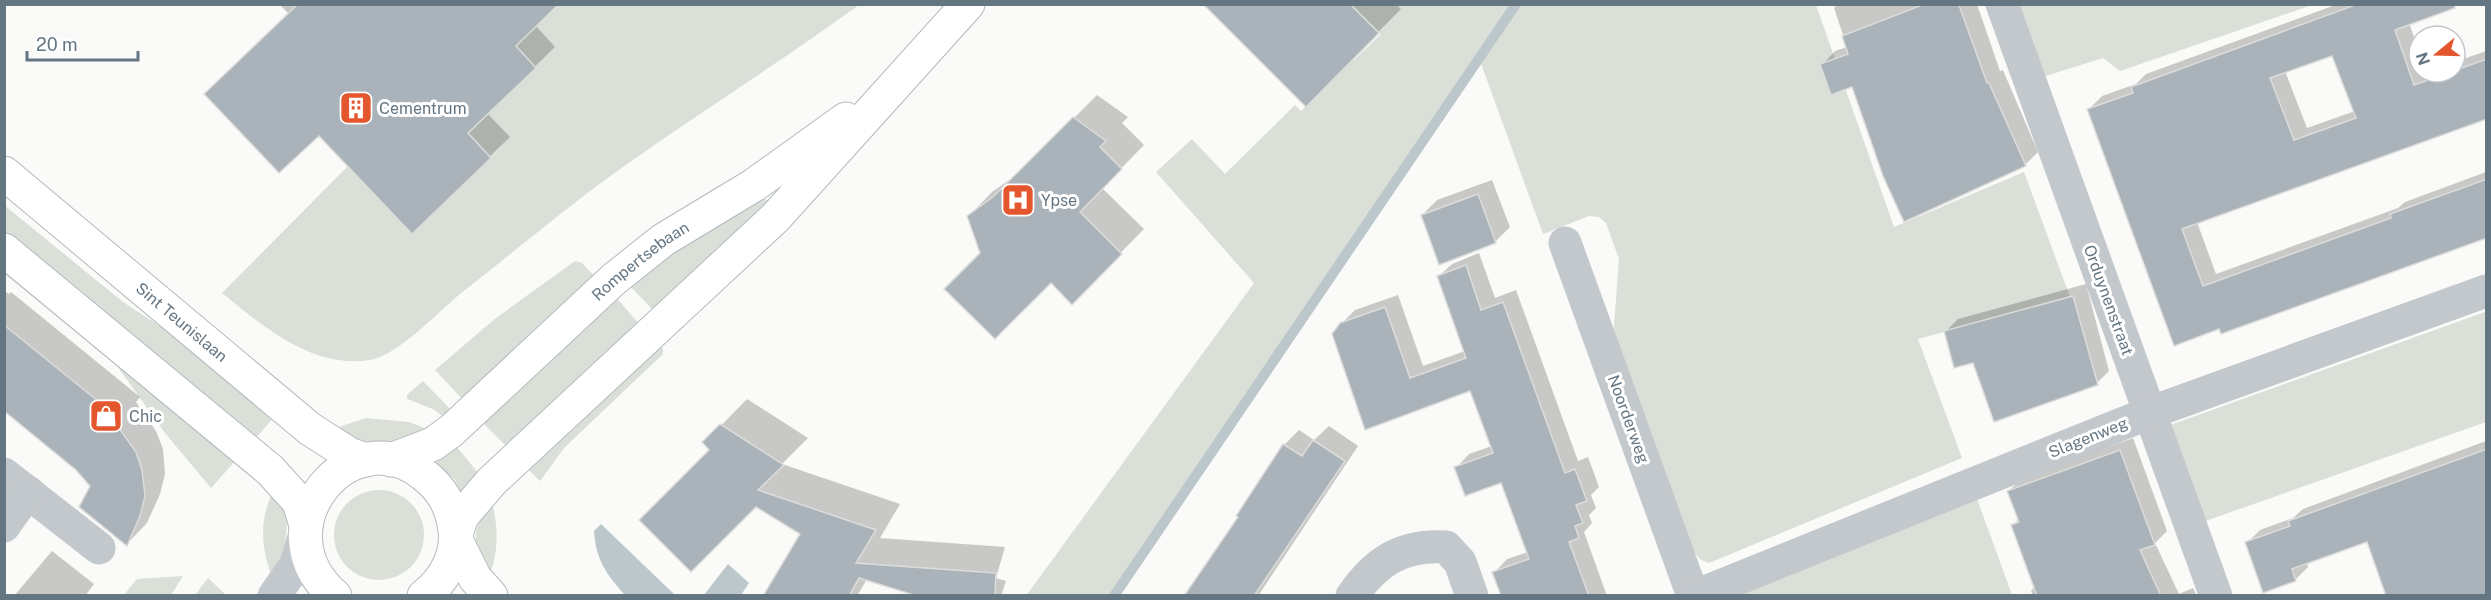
<svg xmlns="http://www.w3.org/2000/svg" width="2491" height="600" viewBox="0 0 2491 600" font-family="'Public Sans',sans-serif">
<rect width="100%" height="100%" fill="#fafaf8"/>
<g fill="#dadfd7">
<path d="M559,5H859C779,63 694,116 613,174C561,212 511,254 460,294C437,313 397,356 370,360C312,369 263,326 222,293L348,166L412,233L491,158L468,133L536,68L516,46Z"/>
<path d="M1352,5H1816L1894,227L2024,172L2070,297L1918,339L1962,458L1709,563L1701,560L1692,550L1615,339L1614,326L1619,259L1606,223L1599,217L1589,216L1543,234L1479,58L1114,595L1026,596L1254,283L1156,172L1192,139L1225,174L1295,105L1301,111L1328,84L1342,48L1354,60L1381,34Z"/>
<path d="M2004,5H2312L2120,71L2103,58L2033,80Z"/>
<path d="M761,198L767,200V205L655,312L627,283L662,253Z"/>
<path d="M4,205L123,302L189,345L274,417L255,439L5,234Z"/>
<path d="M575,261L582,263L597,279L465,402L435,370L496,318Z"/>
<path d="M4,267L236,460L211,488L165,433L115,363L5,274Z"/>
<path d="M614,295L640,325L507,447L480,420Z"/>
<path d="M2485,312L2486,422L2197,524L2170,425Z"/>
<path d="M658,344L663,349V354L564,448L540,481L527,468Z"/>
<path d="M423,381L454,413L446,419L433,409L407,399V395Z"/>
<path d="M366,418L409,422L432,431C389,447 375,448 333,429Z"/>
<path d="M455,445L479,474L461,492L455,480L436,462Z"/>
<circle cx="379" cy="535" r="45"/>
<path d="M273,491C297,519 285,548 272,577C261,548 259,520 273,491Z"/>
<path d="M1976,496L2012,595L1738,596Z"/>
<path d="M492,501C498,528 499,548 490,574C471,540 470,534 492,501Z"/>
<path d="M183,576L171,595H124L137,579Z"/>
<path d="M208,578L226,595H195Z"/>
</g>
<g fill="#bbc7cb">
<path d="M601,524L675,595H625C606,574 596,560 594,531Z"/>
<path d="M728,564L749,583L741,595H704Z"/>
</g>
<g fill="#0003" fill-rule="evenodd">
<path d="M279,4H556L535,25L555,47L487,113L510,137L412,231L319,134L289,14Z"/>
<path d="M1205,4H1396L1401,9L1306,105Z"/>
<path d="M1838,4H1977L2000,71L2003,70L2038,152L2025,165L1822,65L1835,51L1847,47L1834,8Z"/>
<path d="M2338,4H2448L2409,23L2419,51V72H2455V62L2486,51V117L2197,222L2216,274L2398,208L2405,202L2486,172V236L2222,332L2089,109L2102,96L2136,84L2146,74ZM2332,54L2355,111L2307,128L2285,71Z"/>
<path d="M1097,95L1128,117L1122,123L1144,145L1102,188L1144,229L1072,302L1051,281L981,253L969,216L992,192L1019,173Z"/>
<path d="M1492,180L1510,227L1495,242L1422,215L1437,200Z"/>
<path d="M1479,253L1495,298L1516,290L1578,461L1588,457L1599,487L1591,495L1596,508L1589,515L1592,523L1584,532L1607,596H1538L1494,573L1507,559L1528,552L1502,481L1456,468L1469,454L1492,446L1471,389L1365,428L1341,324L1355,310L1398,295L1423,366L1465,351L1438,277L1452,264Z"/>
<path d="M2086,284L2109,371L2097,383L1946,331L1958,319Z"/>
<path d="M4,291L9,294L11,292L140,397L136,402L156,431L163,449L165,474L160,494L147,523L127,544L92,486L77,469L4,409Z"/>
<path d="M747,399L808,438L782,464L900,504L880,538L1005,547L996,578L1006,581L1001,596H909L910,592L867,579L857,596H764L802,533L704,443Z"/>
<path d="M1329,426L1358,446L1258,596H1186L1240,517L1238,515L1284,445L1299,430L1314,440Z"/>
<path d="M2133,438L2167,531L2155,543L2179,594L2193,588L2197,596H2033L2031,591L2035,586L2013,525L2019,519L2009,491L2022,478Z"/>
<path d="M2486,441V596H2383L2387,594L2368,540L2307,562L2308,567L2295,580L2247,543L2260,530L2293,518L2303,509Z"/>
<path d="M52,551L94,584L85,596H14Z"/>
</g>
<g fill="none" stroke-linecap="round" stroke-linejoin="round">
<path stroke="#bbc7cb" stroke-width="10" d="M1114,596L1516,4"/>
</g>
<g fill="#aab3b9" stroke="#dcdcda" stroke-width="1.5" fill-rule="evenodd">
<path d="M298,4H559L516,46L536,68L468,133L491,158L412,234L319,136L279,173L204,94Z"/>
<path d="M1203,4H1350L1379,33L1306,107Z"/>
<path d="M2358,4H2454L2455,8L2395,30L2414,85L2487,59V119L2182,229L2203,286L2391,218L2390,214L2487,179V238L2221,334L2219,329L2174,346L2087,109L2133,93L2131,87ZM2332,56L2356,118L2294,140L2270,78Z"/>
<path d="M1922,5H1959L1987,83H1989L2026,166L1904,222L1883,176L1852,87L1831,95L1820,64L1848,54L1842,36Z"/>
<path d="M1073,117L1106,141L1100,147L1122,169L1080,212L1122,254L1072,305L1051,283L995,339L944,289L980,253L967,216L994,196Z"/>
<path d="M1478,194L1496,243L1439,265L1421,215Z"/>
<path d="M1466,265L1481,310L1503,302L1565,473L1575,469L1587,501L1576,505L1583,523L1575,526L1579,538L1569,542L1589,596H1501L1492,572L1529,559L1501,483L1465,496L1454,467L1493,453L1470,391L1365,430L1332,334L1340,323L1385,307L1410,378L1466,358L1437,276Z"/>
<path d="M2073,296L2098,385L1994,422L1973,363L1954,368L1944,331Z"/>
<path d="M4,325L120,419L116,424L136,452L142,470L145,496L140,516L127,546L79,507L90,486L76,470L4,411Z"/>
<path d="M720,424L784,465L758,490L876,530L856,563L996,573L995,596H917L859,578L849,596H763L800,534L756,507L691,572L639,520L709,450L702,442Z"/>
<path d="M1313,440L1345,461L1254,596H1184L1238,517L1236,516L1283,444L1302,456Z"/>
<path d="M2487,449V596H2386L2367,542L2292,569L2296,581L2263,593L2245,542L2290,526L2288,521Z"/>
<path d="M2120,450L2155,545L2140,550L2161,596H2037L2011,525L2019,522L2007,491Z"/>
</g>
<g fill="none" stroke-linecap="round" stroke-linejoin="round">
<g stroke="#b3babf" stroke-width="35">
<g id="secondary">
<path id="s1" d="M4,173L310,429L349,454L366,460"/>
<path d="M4,250L270,470L299,502L305,522"/>
<path id="s2" d="M391,460L433,444L451,431L614,279L663,240L754,185L846,119"/>
<path d="M456,534L462,516L492,481L775,218L968,4"/>
<path d="M456,540L475,578L491,596"/>
<path d="M335,596C257,529 350,415 424,475C441,488 450,503 454,524C460,552 446,579 424,596"/>
</g>
</g>
<g stroke="#c3c8cc" stroke-width="33">
<path d="M2002,4L2216,596"/>
<path d="M1565,243L1693,596"/>
<path d="M4,474L99,548"/>
<path d="M4,526L28,492"/>
<path d="M274,596L295,566L305,534"/>
<path d="M1352,596C1376,561 1403,544 1446,547L1460,562L1472,596"/>
<path d="M1695,596L2149,413L2486,291"/>
</g>
<use href="#secondary" stroke="#fff" stroke-width="33"/>
</g>
<defs>
<g id="building-square" transform="scale(1.725)"><rect x="-9" y="-9" width="18" height="18" rx="4" fill="#e4572e" stroke="#fff"/><path d="M-4-6H4V6H1V3H-1V6H-4ZM-2.5-4.3h1.7v1.8h-1.7ZM.8-4.3h1.7v1.8H.8ZM-2.5-1h1.7V.8h-1.7ZM.8-1h1.7V.8H.8Z" fill="#fff"/></g>
<g id="hospital-square" transform="scale(1.725)"><rect x="-9" y="-9" width="18" height="18" rx="4" fill="#e4572e" stroke="#fff"/><path d="M-5-5h3v3.5h4V-5h3V5h-3V1.5h-4V5h-3Z" fill="#fff"/></g>
<g id="shop-square" transform="scale(1.725)"><rect x="-9" y="-9" width="18" height="18" rx="4" fill="#e4572e" stroke="#fff"/><path d="M-5-2.5h2.3a2.7 3.5 0 0 1 5.4 0H5L5.5 6h-11ZM-1.5-2.5h3a1.5 2.3 0 0 0-3 0Z" fill="#fff"/></g>
</defs>
<g fill-rule="evenodd">
<use href="#building-square" x="356" y="108"/>
<use href="#hospital-square" x="1018" y="200"/>
<use href="#shop-square" x="106" y="416"/>
</g>
<g text-anchor="middle" stroke-width="6" stroke-linejoin="round" paint-order="stroke">
<g font-size="16" fill="#657683" stroke="#fff" text-anchor="start">
<text x="379" y="114">Cementrum</text>
<text x="1041" y="206">Ypse</text>
<text x="129" y="422">Chic</text>
</g>
<g font-size="16" fill="#657683" stroke="#fff">
<text dy="6" stroke="none"><textPath href="#s2" startOffset="322">Rompertsebaan</textPath></text>
<text transform="translate(2109 300) rotate(70)" y="6">Orduynenstraat</text>
<text dy="6" stroke="none"><textPath href="#s1" startOffset="232">Sint Teunislaan</textPath></text>
<text transform="translate(1629 419) rotate(70)" y="6">Noorderweg</text>
<text transform="translate(2088 437) rotate(-22)" y="6">Slagenweg</text>
</g>
</g>
<rect width="2491" height="600" fill="none" stroke="#657683" stroke-width="12"/>
<g transform="translate(2437 54) rotate(251)"><circle r="28" fill="#ffffff" stroke="#c1c8cd" stroke-width="1.5"/>
<path d="M0-4.5L10 22L0 15L-10 22Z" fill="#e4572e"/>
<text y="-9" font-size="16" font-weight="bold" text-anchor="middle" fill="#657683">N</text>
</g>
<path d="M27 51v9h111v-9" fill="none" stroke="#657683" stroke-width="3"/>
<text x="36" y="51" font-size="18" fill="#657683" stroke="#ffffff" stroke-width="4.5" paint-order="stroke">20 m</text>
</svg>
